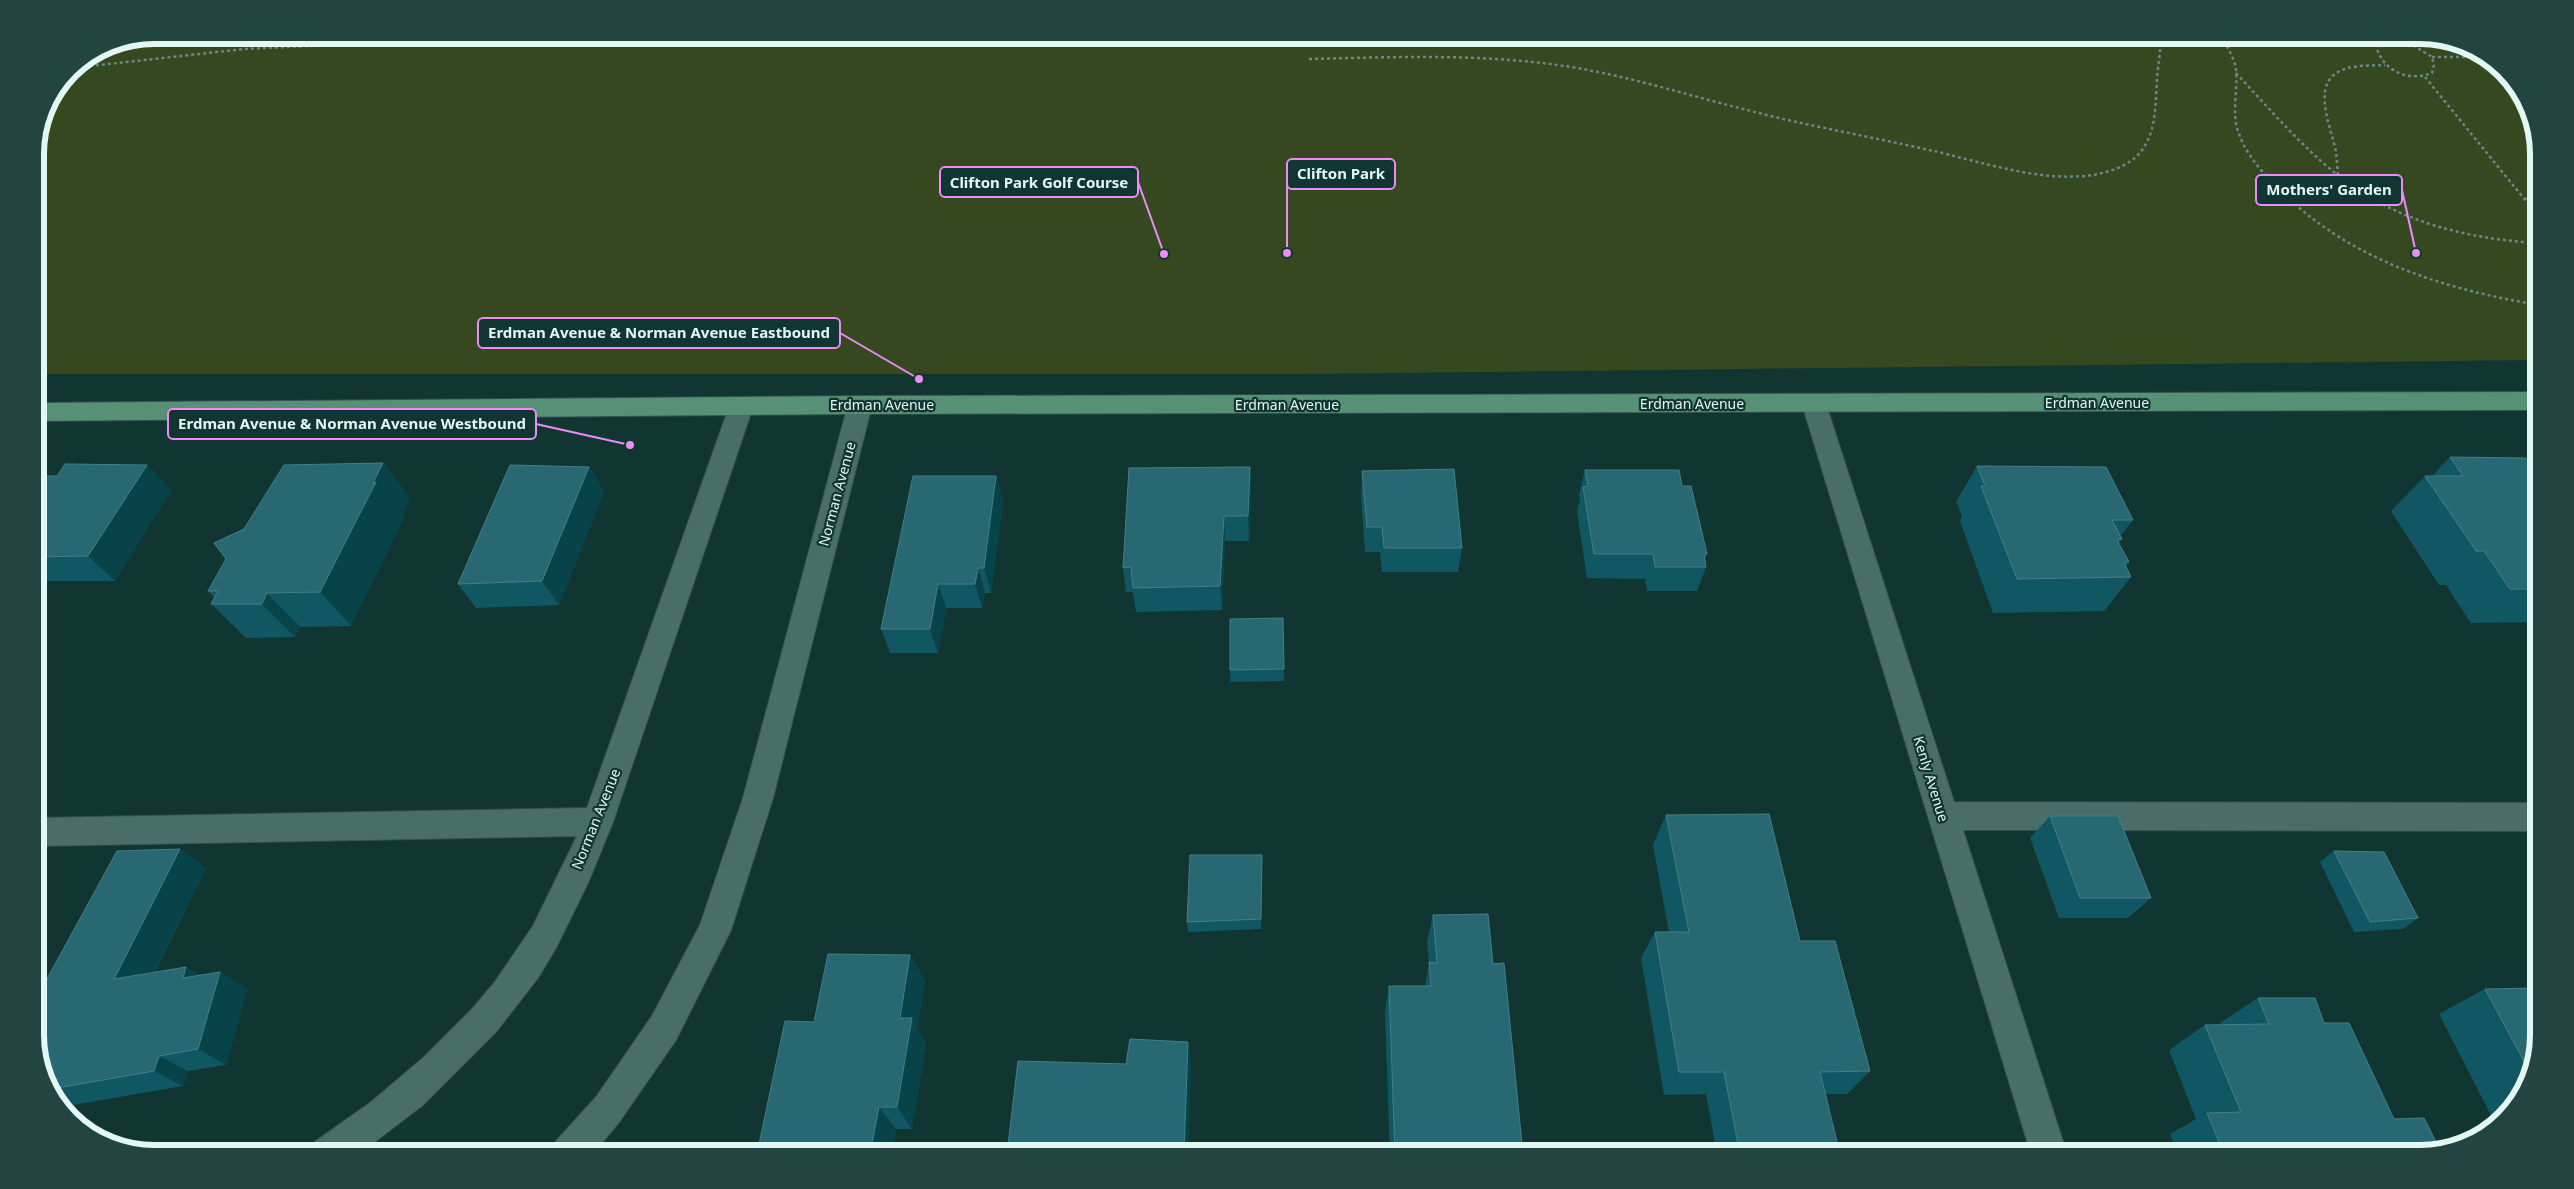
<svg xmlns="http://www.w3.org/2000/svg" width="2574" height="1189" viewBox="0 0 2574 1189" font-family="'Noto Sans',sans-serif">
<rect width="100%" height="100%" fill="#113632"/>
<path fill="#364820" d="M154,35H2420L2466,44L2519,88L2539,146V360L1302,374H35V146L44,108L70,70L109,44Z"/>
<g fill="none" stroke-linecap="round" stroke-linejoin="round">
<g stroke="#38514e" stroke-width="2">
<g id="minor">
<path d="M1814,395L1823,398L1826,404L1954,802L2539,803V831L1963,830L2067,1154H2031L1802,404L1805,398Z"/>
<path d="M860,396L869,399L872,405L773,798L731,930L676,1040L620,1121L593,1154H551L556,1141L596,1097L652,1016L700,925L743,798L848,405L851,399Z"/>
<path d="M741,398L750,401L753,407L613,822L588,883L556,948L538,978L496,1032L423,1105L359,1154H311L316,1141L371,1102L424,1057L472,1009L494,983L533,926L577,836L35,846V818L587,808L729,407L732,401Z"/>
</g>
</g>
<g stroke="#38514e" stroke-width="2">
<path id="major" d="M2539,392V410L860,414L35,421V403L860,396Z"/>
</g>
<g stroke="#6a8884" stroke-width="2.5" stroke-dasharray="3 3" stroke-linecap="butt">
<path d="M2222,35C2226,47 2235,58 2236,70C2238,92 2231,113 2239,134C2247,156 2263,173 2279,189C2349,260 2443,289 2539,305"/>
<path d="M2358,35L2380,43"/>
<path d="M2387,35L2390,40"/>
<path d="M2390,40L2411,44L2432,57L2434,65L2432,73C2409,82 2385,72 2377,49L2380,43Z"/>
<path d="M2432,57H2481"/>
<path d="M1309,59C1399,57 1488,53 1577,68C1635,78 1691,96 1747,110C1807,126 1868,136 1929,150C1985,162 2064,192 2120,167C2157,151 2155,113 2157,79C2158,64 2161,50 2161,35"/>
<path d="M72,68L244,49L416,41"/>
<path d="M2236,73C2266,105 2295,139 2329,168C2387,219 2463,239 2539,243"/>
<path d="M2425,77L2539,217"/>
<path d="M2338,175C2337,167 2337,159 2336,152C2332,130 2313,90 2335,74C2348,64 2370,66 2385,65"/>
<path d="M2281,191L2337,175"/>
<path d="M2524,199L2539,198"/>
</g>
<use href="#minor" fill="#496e69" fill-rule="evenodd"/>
<use href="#major" fill="#569075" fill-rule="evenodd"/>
</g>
<g fill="#115763">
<path d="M2450,457L2539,464V622L2471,623L2446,585H2439L2391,511L2425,476H2432Z"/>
<path d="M383,463L410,498L402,515L404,517L351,626L300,627L295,637L246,638L211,604L215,598L208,591Z"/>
<path d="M1977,466L2133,520L2120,536L2122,539L2119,543L2129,562L2126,566L2131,577L2104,611L1993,613L1960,521L1962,516L1956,502Z"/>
<path d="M589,467L604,492L559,605L476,608L458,584Z"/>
<path d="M1250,467L1251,492L1249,541H1225L1222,610L1136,612L1133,592H1126L1123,568Z"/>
<path d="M1585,470L1682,486L1707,554L1705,559L1706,567L1697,591H1647L1645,579L1587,578L1577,511L1580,499L1579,495Z"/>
<path d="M1362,471L1462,548L1458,572H1382L1380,552H1365L1361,496Z"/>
<path d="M996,476L1003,501L991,593H985L982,608H946L938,653H890L881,629Z"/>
<path d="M35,487L171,490L115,581H35Z"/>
<path d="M1283,618L1284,681L1230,682V670Z"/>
<path d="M1666,815L1800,941L1870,1071L1847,1094H1825L1840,1154H1717L1706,1094L1664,1095L1641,958L1655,932H1669L1653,845Z"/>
<path d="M2050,816L2151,898L2128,918H2059L2030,838Z"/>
<path d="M2334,851L2418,918L2403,929L2354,932L2320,862Z"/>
<path d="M1262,855L1261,929L1188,932L1187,922Z"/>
<path d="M206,868L155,972L186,967L199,975L220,972L247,989L226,1065L188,1071L183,1086L62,1107L55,1101L35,1043Z"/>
<path d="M1433,915L1493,964L1523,1154H1390L1385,1012L1389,986H1425L1429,964L1427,942Z"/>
<path d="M910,955L925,981L917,1027L926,1043L912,1129H896L891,1154H757L814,1022Z"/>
<path d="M2485,989L2539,1035L2530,1081L2495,1123L2439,1014Z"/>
<path d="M2258,998L2324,1023L2420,1154H2177L2170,1134L2196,1119L2169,1050L2205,1025H2221L2220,1023Z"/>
<path d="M1191,1059L1188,1154H1012L1008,1145L1126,1064Z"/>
</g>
<g fill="#074349">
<path d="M383,463L410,498L402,515L404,517L351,626L320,592Z"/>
<path d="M147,465L171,490L115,581L88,556Z"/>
<path d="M589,467L604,492L559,605L542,581Z"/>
<path d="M1250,467L1251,492L1249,541L1248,516Z"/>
<path d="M996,476L1003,501L991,593L984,568Z"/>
<path d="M1224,516L1225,541L1222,610L1220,586Z"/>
<path d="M978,568L985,593L982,608L975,584Z"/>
<path d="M938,584L946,608L938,653L930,629Z"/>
<path d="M267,593L300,627L295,637L262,604Z"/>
<path d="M180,849L206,868L143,995L114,979Z"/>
<path d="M910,955L925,981L917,1027L926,1043L912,1129L897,1107L900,1018Z"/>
<path d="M186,967L213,984L183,978Z"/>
<path d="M220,972L247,989L226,1065L198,1049Z"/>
<path d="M1188,1042L1191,1059L1188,1154H1184Z"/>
<path d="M159,1056L188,1071L183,1086L154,1071Z"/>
<path d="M879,1107L896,1129L891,1154H870Z"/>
</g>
<g fill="#276872" stroke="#457f86">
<path d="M2450,457L2525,458L2539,464V589H2510L2484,551H2476L2425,476H2463Z"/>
<path d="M383,463L373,483L376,482L320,592L267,593L262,604H211L218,591H208L226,559L214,543L244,529L284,465Z"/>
<path d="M65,464L147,465L88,556L35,557V487L44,476H57Z"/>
<path d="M510,465L589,467L542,581L458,584Z"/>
<path d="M1977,466L2106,467L2133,520H2112L2122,539L2117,540L2129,562H2124L2131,577L2017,579L1981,486H1985Z"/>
<path d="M1250,467L1248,516H1224L1220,586L1133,588L1131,567L1123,568L1129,468Z"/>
<path d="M1454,469L1462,548H1384L1382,527H1367L1362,471Z"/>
<path d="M1585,470H1679L1682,486H1691L1707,554H1704L1706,567H1655L1653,554H1594L1583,487L1588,486Z"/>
<path d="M913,476H996L984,568H978L975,584H938L930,629H881Z"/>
<path d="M1283,618L1284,669L1230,670V619Z"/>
<path d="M1769,814L1800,941H1835L1870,1071L1820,1072L1840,1154H1740L1724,1072H1679L1655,932H1689L1666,815Z"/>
<path d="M2050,816H2118L2151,898H2080Z"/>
<path d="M180,849L114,979L186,967L183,978L220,972L198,1049L159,1056L154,1071L51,1089L35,1043V1010L48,977L117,851Z"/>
<path d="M2334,851L2384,852L2418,918L2370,922Z"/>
<path d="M1190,855H1262L1261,919L1187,922Z"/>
<path d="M1488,914L1493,964L1504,963L1523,1154H1395L1389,986H1431L1429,962L1437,963L1433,915Z"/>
<path d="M828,954L910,955L900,1018H912L897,1107H879L870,1154H757L785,1021L814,1022Z"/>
<path d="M2539,988V1035L2531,1074L2485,989Z"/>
<path d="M2258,998H2315L2324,1023H2349L2394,1119L2424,1118L2439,1148L2420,1154H2224L2207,1113L2241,1112L2205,1025L2269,1024Z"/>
<path d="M1130,1039L1188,1042L1184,1154H1045L1046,1145H1008L1018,1061L1126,1064Z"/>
</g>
<g text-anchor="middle" stroke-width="4.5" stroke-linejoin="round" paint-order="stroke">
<g font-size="14" fill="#e3f7f3" stroke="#113632">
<text x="2097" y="408">Erdman Avenue</text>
<text x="1692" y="409">Erdman Avenue</text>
<text x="882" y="410">Erdman Avenue</text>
<text x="1287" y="410">Erdman Avenue</text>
<text transform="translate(837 494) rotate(-75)" y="5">Norman Avenue</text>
<text transform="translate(1931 779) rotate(73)" y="5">Kenly Avenue</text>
<text transform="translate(596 819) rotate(-68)" y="5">Norman Avenue</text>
</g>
</g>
<path d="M0 0H2574V1189H0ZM154 44H2420A110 110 0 0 1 2530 154V1035A110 110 0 0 1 2420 1145H154A110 110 0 0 1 44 1035V154A110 110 0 0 1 154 44Z" fill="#224541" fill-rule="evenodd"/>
<path fill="none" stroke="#e3f7f3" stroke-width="6" d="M154 44H2420A110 110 0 0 1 2530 154V1035A110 110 0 0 1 2420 1145H154A110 110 0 0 1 44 1035V154A110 110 0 0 1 154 44Z"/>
<path fill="none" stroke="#ef8bf7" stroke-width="2" d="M1287 253L1287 174M1164 254L1138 182M2416 253L2402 190M919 379L840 333M630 445L536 424"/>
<g fill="#ef8bf7" stroke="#113632" stroke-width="2">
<circle cx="1287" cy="253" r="5"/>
<circle cx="1164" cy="254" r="5"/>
<circle cx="2416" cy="253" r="5"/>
<circle cx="919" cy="379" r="5"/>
<circle cx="630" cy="445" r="5"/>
</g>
<g fill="#113632" stroke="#ef8bf7" stroke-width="2">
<rect x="1287" y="159" width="108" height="30" rx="5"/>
<rect x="940" y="167" width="198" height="30" rx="5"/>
<rect x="2256" y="175" width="146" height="30" rx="5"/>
<rect x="478" y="318" width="362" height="30" rx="5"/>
<rect x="168" y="409" width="368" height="30" rx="5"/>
</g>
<g font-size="15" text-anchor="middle" font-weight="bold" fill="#e3f7f3">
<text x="1341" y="179">Clifton Park</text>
<text x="1039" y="188">Clifton Park Golf Course</text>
<text x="2329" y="195">Mothers' Garden</text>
<text x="659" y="338">Erdman Avenue &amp; Norman Avenue Eastbound</text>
<text x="352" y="429">Erdman Avenue &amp; Norman Avenue Westbound</text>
</g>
</svg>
